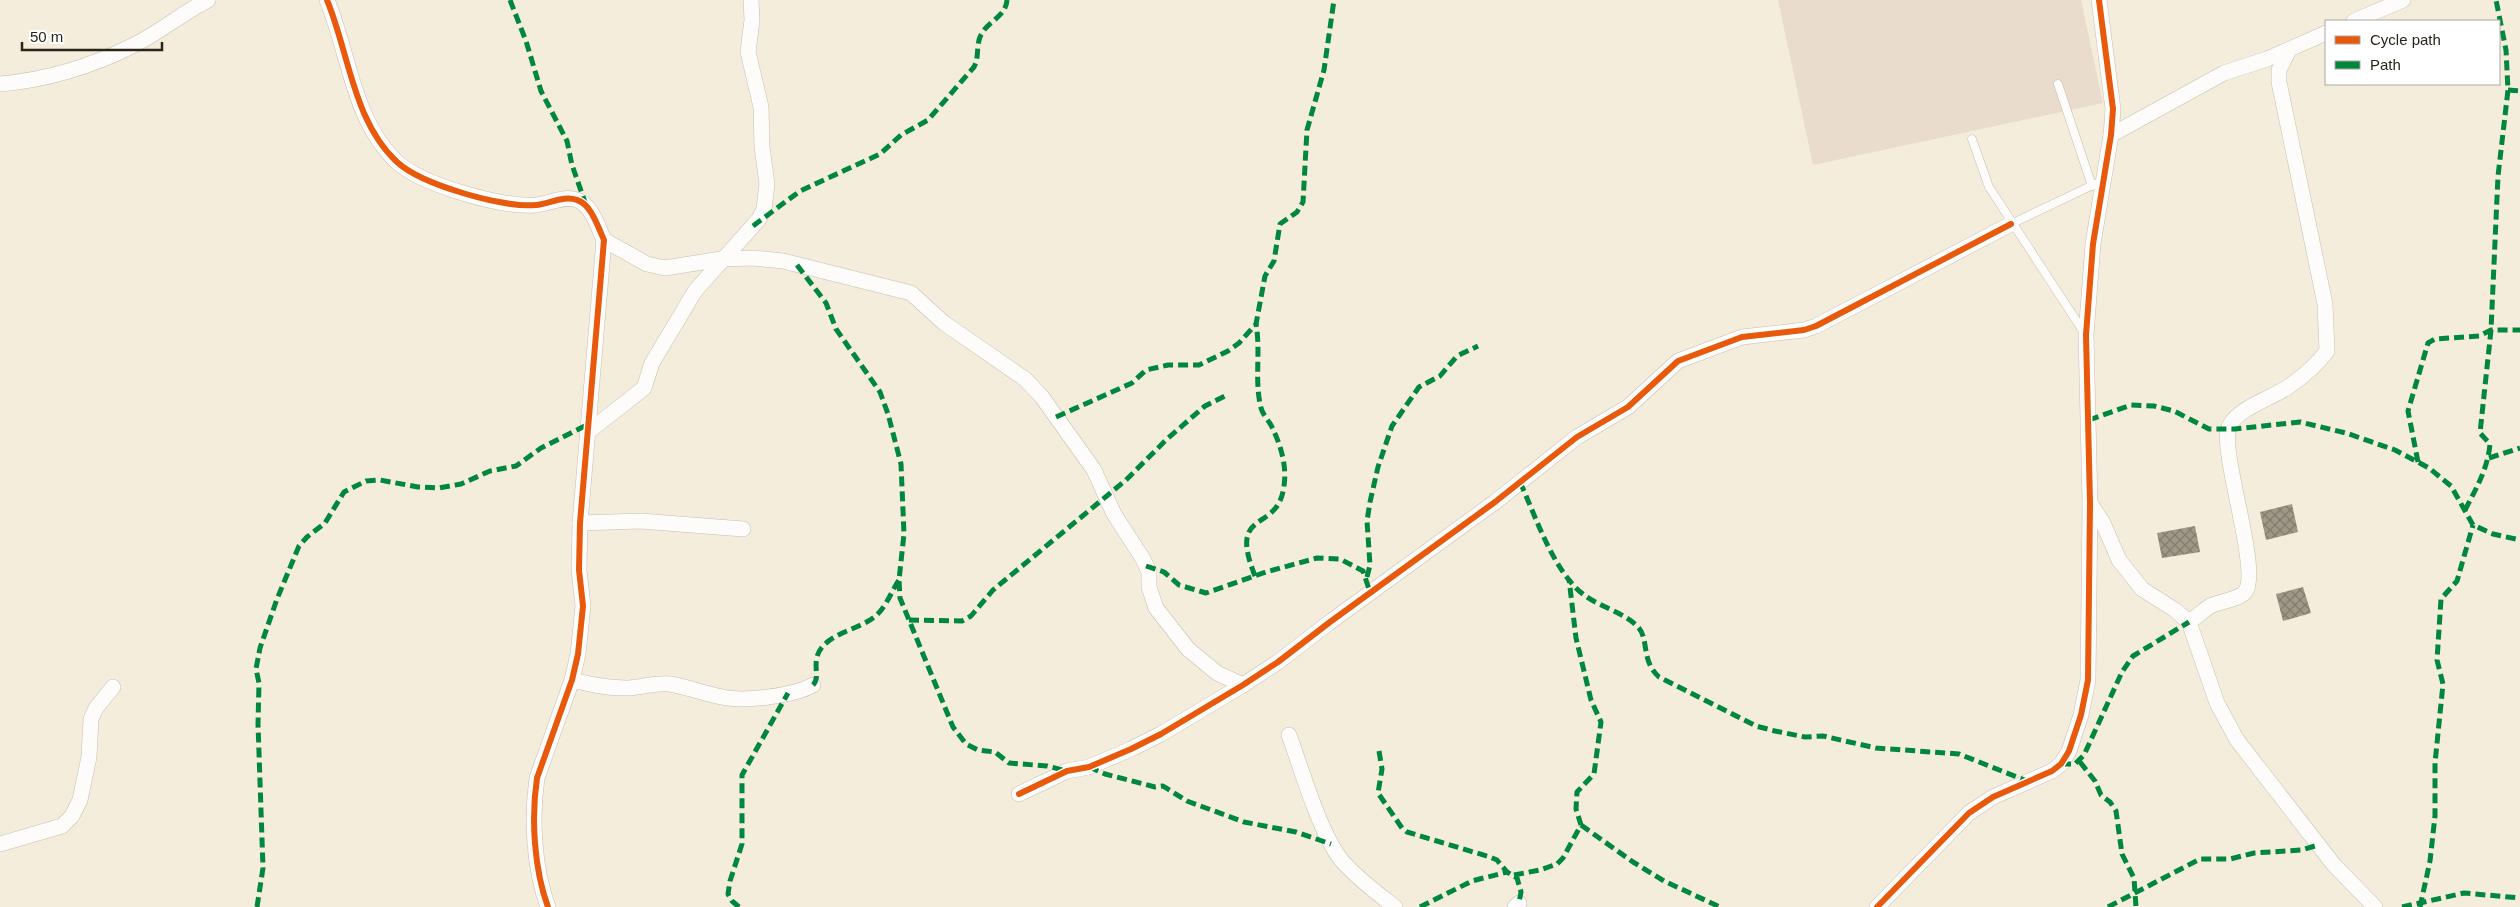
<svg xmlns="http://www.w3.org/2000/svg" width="2520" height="907" viewBox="0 0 2520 907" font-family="Arial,sans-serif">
<defs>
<pattern id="building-cross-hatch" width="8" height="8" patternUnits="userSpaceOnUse" patternTransform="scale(1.25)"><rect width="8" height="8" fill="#9f9887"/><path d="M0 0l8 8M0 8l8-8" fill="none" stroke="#827c6e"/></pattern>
</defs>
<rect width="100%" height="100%" fill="#f4eddc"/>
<path fill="#eadccd" d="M1778,0H2081L2103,103L1813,165Z"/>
<g fill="url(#building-cross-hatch)">
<path d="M2292,504L2298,532L2266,540L2260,512Z"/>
<path d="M2195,526L2200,552L2162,558L2157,533Z"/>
<path d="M2303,587L2311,613L2283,621L2276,594Z"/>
</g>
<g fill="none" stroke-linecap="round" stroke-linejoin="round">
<g stroke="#c4bfb2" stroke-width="9">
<g id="service">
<path d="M2058,84L2092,186"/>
<path d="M1972,139L1989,187L2085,334"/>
<path d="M2011,224L2097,183"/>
</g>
</g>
<g stroke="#c4bfb2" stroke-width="16">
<g id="minor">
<path d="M327,0C349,53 353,121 397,162C422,185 503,208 536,205C549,204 564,195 577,200C591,204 598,227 604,240L580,523L579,570L583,606L578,654L572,680L537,778C531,818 534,869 548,907"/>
<path d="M2354,21L2403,0"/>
<path d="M0,84C45,80 92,66 132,46C159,33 182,13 208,0"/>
<path d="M2111,135L2224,73L2267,59L2326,33"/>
<path d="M604,240L647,264L665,268L721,259L753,258L783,261L911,293L944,323L1025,379L1042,397L1094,470L1114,514L1143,559L1149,572V587L1156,608L1188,649L1217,673L1243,685"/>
<path d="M588,432L644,388L652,363L695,291L759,219L764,209L767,184L762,147L761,107L748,52L752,20L751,0"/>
<path d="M2090,503L2103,523L2119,560L2142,589L2175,610L2189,622L2217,703L2237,740L2334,865L2375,907"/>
<path d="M580,523L641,521L743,529"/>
<path d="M2189,622C2196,617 2203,611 2210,606C2220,601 2238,600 2245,592C2261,573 2222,459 2228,430C2232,410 2272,398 2288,387C2304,376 2316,366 2327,351L2325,304L2279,82V70L2289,50"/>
<path d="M572,680C589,684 606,688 625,688C640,688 655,682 670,684C688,687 705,694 722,697C744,702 793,696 813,685"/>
<path d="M1289,735C1302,770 1320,835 1343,862C1358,879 1377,893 1395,907"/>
<path d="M1019,794L1067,771L1089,767L1131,749L1161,734L1243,685L1278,662L1330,622L1495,502L1577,437L1628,407L1678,361L1742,337L1804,330L1816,326L2011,224"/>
<path d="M0,844L62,826L72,816L80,800L89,757L91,719L96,708L113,687"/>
<path d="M1515,907L1519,903"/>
<path d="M1877,907L1969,813L1993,797L2052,771L2061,764L2069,751L2081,715L2088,680L2090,503L2086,335L2093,244L2111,135L2113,109L2099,0"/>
</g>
</g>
<use href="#service" stroke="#fdfcfa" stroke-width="8"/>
<use href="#minor" stroke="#fdfcfa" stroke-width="15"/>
<g stroke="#00873e" stroke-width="5" stroke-dasharray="10 5" stroke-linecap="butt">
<path d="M510,0L526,41L541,91L567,141L572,165L586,205"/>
<path d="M2508,90L2520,91"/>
<path d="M753,226L800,191L880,154L901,135L928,120L974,67C980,56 975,44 982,33C989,21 1006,16 1007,0"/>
<path d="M797,265L826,303L836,329L880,392L888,414L901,464L904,534L899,580L900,598L953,727L966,744L978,750L995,752L1009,763L1047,766L1067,771"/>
<path d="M1056,417L1132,383L1146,370L1168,365H1199L1228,351L1239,343L1256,324L1265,276L1274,261L1280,224L1297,212L1303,202L1307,130L1324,70L1334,0"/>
<path d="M2089,420L2131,405L2154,406L2174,411L2209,429H2235L2300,422L2346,433L2395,450L2429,468L2451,486L2473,525L2493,534L2520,540"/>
<path d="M2489,458L2520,448"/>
<path d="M2418,462L2408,411L2428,343L2435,339L2479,336L2491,330H2520"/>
<path d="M1520,482C1536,517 1553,571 1584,595C1600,607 1623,612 1637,626C1650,638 1640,660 1659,677L1756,726L1775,731L1805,737L1823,736L1876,748L1959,754L2027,781"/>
<path d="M2465,510C2476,489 2488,468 2490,444L2480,433L2491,330L2498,176L2508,90L2506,50L2496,0"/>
<path d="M1146,566L1164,572L1179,585L1206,593L1266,572L1317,558L1340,559L1363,571L1370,592"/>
<path d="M1255,576C1227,506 1278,535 1284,486C1287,466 1281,446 1272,427C1269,421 1263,415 1261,408C1254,380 1261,352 1256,324"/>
<path d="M1367,577L1370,565L1367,521L1370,502L1378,467L1392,426L1419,387L1440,376L1457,356L1478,346"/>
<path d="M909,620L962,621L971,616L993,590L1126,480L1167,439L1205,406L1227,395"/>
<path d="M813,685C822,676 809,662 823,646C836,632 858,629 873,618C885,610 891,592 899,580"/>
<path d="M1379,751L1382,769L1378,793L1402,828L1407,832L1490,857L1497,860L1507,872L1517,878L1521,892L1519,903"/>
<path d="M2080,762L2095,781L2101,795L2110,802L2116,811L2122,854L2134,878L2136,907"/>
<path d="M2061,764H2075L2084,755L2122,672L2133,656L2189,622"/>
<path d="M1089,767L1105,774L1155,787L1163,786L1187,801L1244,822L1296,832L1331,844"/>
<path d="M1581,825L1633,862L1664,881L1720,907"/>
<path d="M1514,875L1540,870L1557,864L1563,858L1581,825L1576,809L1577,792L1594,774L1601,722L1591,700L1576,638L1569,579"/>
<path d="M257,907L263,868L258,724L259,683L256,669L260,648L277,599L299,546L307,537L325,523L344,492L366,481L380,480L418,487L439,488L461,484L490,471L516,466L541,448L589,424"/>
<path d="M739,907L732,901L728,894L730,881L742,844V775L788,693"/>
<path d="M1420,907L1472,881L1507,872"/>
<path d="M2108,907L2200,859H2230L2254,853L2302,850L2318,845"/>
<path d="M2402,907L2464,893L2520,898"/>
<path d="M2420,907L2430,861L2435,816V763L2443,684L2437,660L2441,599L2457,581L2473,525"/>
</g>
<g stroke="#fff" stroke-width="9">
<g id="cycleway">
<path d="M327,0C349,53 353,121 397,162C422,185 503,208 536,205C549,204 564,195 577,200C591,204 598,227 604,240L580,523L579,570L583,606L578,654L572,680L537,778C531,818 534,869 548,907"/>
<path d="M1019,794L1067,771L1089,767L1131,749L1161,734L1243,685L1278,662L1330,622L1495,502L1577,437L1628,407L1678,361L1742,337L1804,330L1816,326L2011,224"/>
<path d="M1877,907L1969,813L1993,797L2052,771L2061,764L2069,751L2081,715L2088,680L2090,503L2086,335L2093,244L2111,135L2113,109L2099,0"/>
</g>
</g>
<use href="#cycleway" stroke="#e8590c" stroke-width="6"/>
</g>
<rect x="2325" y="20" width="175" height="65" fill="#ffffff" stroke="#aaa8a3"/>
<rect x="2335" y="36" width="25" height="8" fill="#e8590c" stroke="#aaa8a3"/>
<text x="2370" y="45" font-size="15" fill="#2a2519">Cycle path</text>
<rect x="2335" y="61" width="25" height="8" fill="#00873e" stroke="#aaa8a3"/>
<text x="2370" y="70" font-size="15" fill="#2a2519">Path</text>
<path d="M22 42v8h140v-8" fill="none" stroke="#2a2519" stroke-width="2.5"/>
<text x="30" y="42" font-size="15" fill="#2a2519" stroke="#ffffff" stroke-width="4" paint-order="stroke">50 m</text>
</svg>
